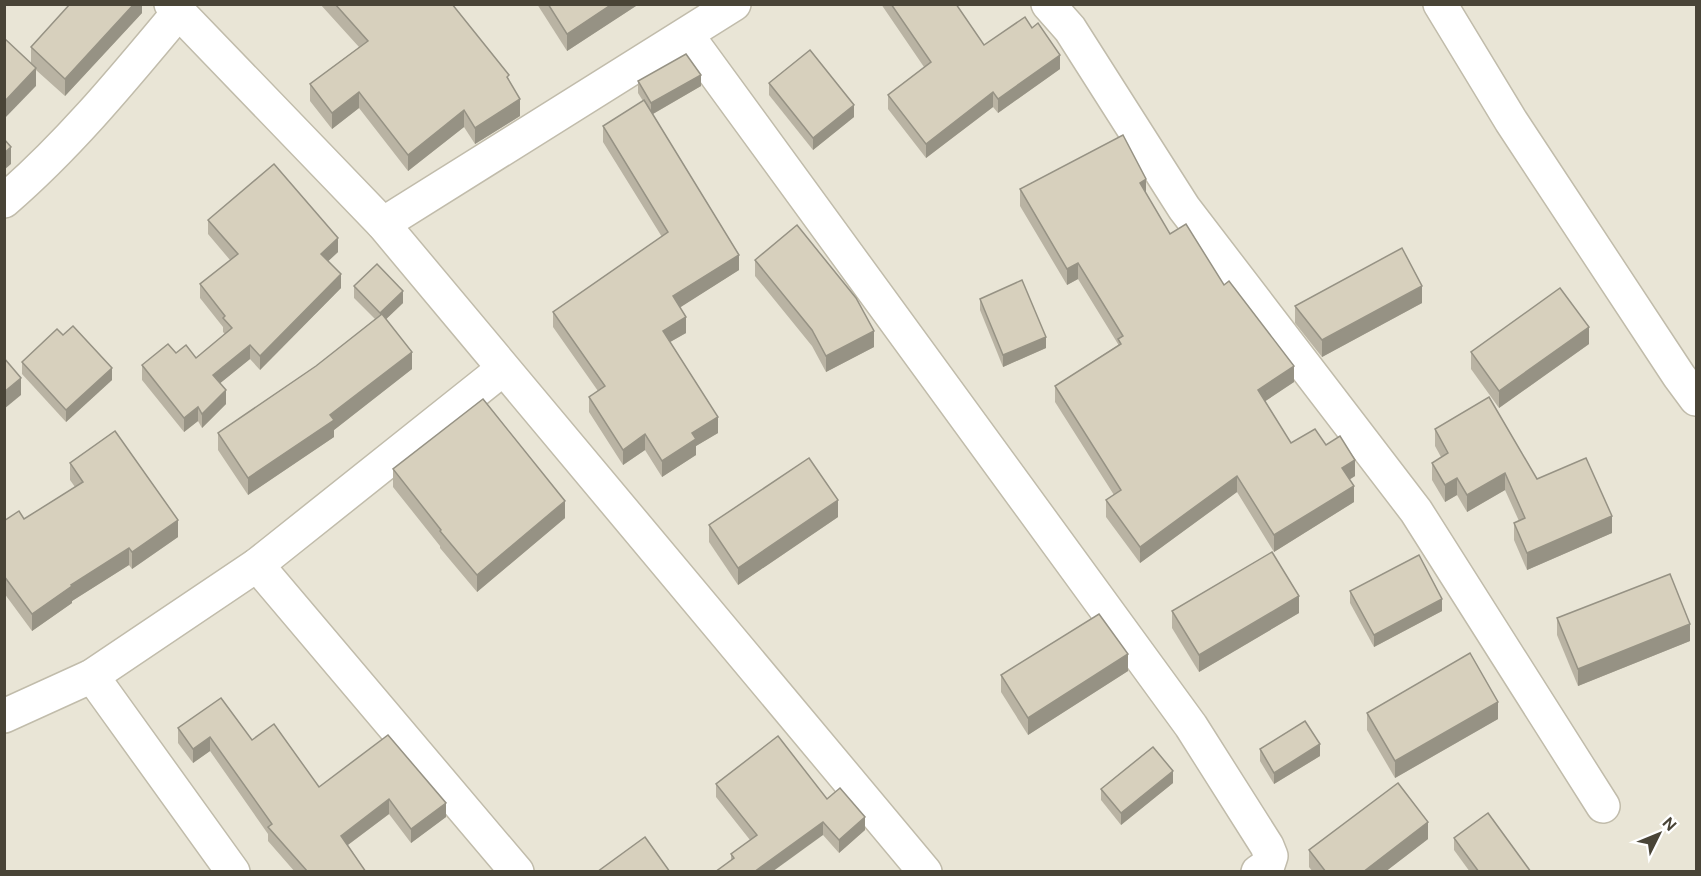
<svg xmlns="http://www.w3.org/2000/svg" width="1701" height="876" viewBox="0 0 1701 876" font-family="'DM Sans',sans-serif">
<rect width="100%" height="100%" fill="#f5f3e8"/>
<rect fill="#e9e5d6" x="5" y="5" width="1691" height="866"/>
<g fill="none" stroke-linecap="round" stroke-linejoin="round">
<g stroke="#c1bcab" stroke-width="36">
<g id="minor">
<path d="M171,4L383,224L925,872"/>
<path d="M1048,4L1070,29L1184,208L1416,511L1603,806"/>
<path d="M1440,4L1511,121L1679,376L1696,399"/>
<path d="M687,35L1191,726L1267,846L1271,856L1268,865L1258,872"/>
<path d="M4,201C69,145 123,79 178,13"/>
<path d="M383,224L734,4"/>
<path d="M257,565L517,872"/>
<path d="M92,676L233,872"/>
<path d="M4,716L92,676L257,565L503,369"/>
</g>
</g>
<use href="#minor" stroke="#fff" stroke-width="33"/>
</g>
<g fill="#b9b3a3">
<path d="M142,4V13L65,96L36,70V86L31,63V47Z"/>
<path d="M320,4H452L509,82L520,116L475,144L464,127L408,171L359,108L332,129L310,101V84L359,47Z"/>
<path d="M537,4H639L567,51Z"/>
<path d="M881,4H956L984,45L1060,69L998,113L993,107L926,158L888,109V95L924,67Z"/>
<path d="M638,81L701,86L653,114L739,270L680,307L686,333L670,342L718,433L696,446V455L662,477L645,450L623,465L589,412V397L598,391L553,327V312L662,237L603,142V126L643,101L638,93Z"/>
<path d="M769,83L854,117L813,150L769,95Z"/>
<path d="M1020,189L1146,194L1170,234L1224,285L1294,382L1265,401L1291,443L1326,445L1355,476L1349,480L1354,502L1274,552L1237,492L1140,563L1106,517V500L1114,495L1055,402V386L1118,345V344L1078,279L1067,285L1020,206Z"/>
<path d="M208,220L338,252L328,261L341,288L260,370L250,359L220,383L226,404L202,428L198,421L184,432L142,380V365L176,353L196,358L225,334L223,332V327L200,298V284L230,260L208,234Z"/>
<path d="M755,260L874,347L826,372L812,346L755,276Z"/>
<path d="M354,286L403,303L386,319L412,369L334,430V437L248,495L218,450V433L316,366L375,319L354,298Z"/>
<path d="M980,299L1046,348L1003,367L980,310Z"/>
<path d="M1422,303L1322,357L1295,323V306Z"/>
<path d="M63,335L112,380L66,422L22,374V362Z"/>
<path d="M1589,344L1499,408L1471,369V352Z"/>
<path d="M1435,429L1537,479L1612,533L1527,570L1514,540V523L1519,521L1505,490L1467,512L1457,495L1445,502L1432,480V463L1441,457L1435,446Z"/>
<path d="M70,463L178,537L132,569L129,565L72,601V603L32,631L4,593V521L24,519L75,487L70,480Z"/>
<path d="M393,469L565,518L477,592L440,548V546L393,487Z"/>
<path d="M838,517L738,585L709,542V525Z"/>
<path d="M1350,591L1442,611L1374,647L1350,603Z"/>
<path d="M1172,611L1299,613L1199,672L1172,628Z"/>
<path d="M1557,618L1690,641L1578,686L1557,635Z"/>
<path d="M1128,671L1028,735L1001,692V675Z"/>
<path d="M1367,713L1498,719L1395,778L1367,730Z"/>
<path d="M178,728L252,740L319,787L388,735L446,817L411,843L389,814L348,845L366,872H295L268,841V834L210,751L193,763L178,743Z"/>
<path d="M1260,749L1320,756L1274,784L1260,761Z"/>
<path d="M1173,783L1121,825L1101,800V789Z"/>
<path d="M716,784L827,799L865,830L839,853L823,835L731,860V854L750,840L716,797Z"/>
<path d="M1454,838L1531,872H1470L1454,850Z"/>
<path d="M1428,839L1385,872H1313L1309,867V850Z"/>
</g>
<g fill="#969284">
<path d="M134,4H142V13L65,96V79Z"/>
<path d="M612,4H639L567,51V34Z"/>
<path d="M1060,55V69L998,113V99Z"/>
<path d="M36,68V86L4,119V102Z"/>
<path d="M701,75V86L651,115V103Z"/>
<path d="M359,92V108L332,129V113Z"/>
<path d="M993,92V107L926,158V144Z"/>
<path d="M520,99V116L475,144V128Z"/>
<path d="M854,105V117L813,150V138Z"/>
<path d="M464,110V127L408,171V155Z"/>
<path d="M11,147V164L4,170V153Z"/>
<path d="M1146,179V195L1140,183Z"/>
<path d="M338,238V252L321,268V254Z"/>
<path d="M739,255V270L673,312V296Z"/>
<path d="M1078,263V279L1067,285V269Z"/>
<path d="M341,274V288L260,370V356Z"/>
<path d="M1422,286V303L1322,357V340Z"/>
<path d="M403,291V303L380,325V313Z"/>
<path d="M686,317V333L663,346V331Z"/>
<path d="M1589,327V344L1499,408V391Z"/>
<path d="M874,331V347L826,372V356Z"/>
<path d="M1046,337V348L1003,367V355Z"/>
<path d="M250,345V359L213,389V375Z"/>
<path d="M412,352V369L334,430V437L248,495V478Z"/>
<path d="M1294,366V382L1258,406V390Z"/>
<path d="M112,368V380L66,422V410Z"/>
<path d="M21,378V395L4,409V392Z"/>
<path d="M226,390V404L202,428V414Z"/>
<path d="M198,407V421L184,432V418Z"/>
<path d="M718,417V433L696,446V455L662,477V461L692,433Z"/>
<path d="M645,434V450L623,465V450Z"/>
<path d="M1355,460V476L1342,484V468Z"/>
<path d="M1505,473V490L1467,512V495Z"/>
<path d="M1237,476V492L1140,563V547Z"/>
<path d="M1457,478V495L1445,502V485Z"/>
<path d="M1354,486V502L1274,552V535Z"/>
<path d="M838,500V517L738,585V568Z"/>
<path d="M565,501V518L477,592V575Z"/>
<path d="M1612,516V533L1527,570V553Z"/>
<path d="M178,520V537L132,569V552Z"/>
<path d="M129,548V565L72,601V603L32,631V614L71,585Z"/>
<path d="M1299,596V613L1199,672V655Z"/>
<path d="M1442,599V611L1374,647V635Z"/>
<path d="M1690,624V641L1578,686V669Z"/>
<path d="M1128,654V671L1028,735V718Z"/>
<path d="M1498,702V719L1395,778V761Z"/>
<path d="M210,737V751L193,763V749Z"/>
<path d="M1320,744V756L1274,784V773Z"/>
<path d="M1173,771V783L1121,825V813Z"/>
<path d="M389,799V814L341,850V836Z"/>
<path d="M446,803V817L411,843V829Z"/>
<path d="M865,817V830L839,853V840Z"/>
<path d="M823,822V835L772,872H754Z"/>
<path d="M1428,822V839L1385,872H1363Z"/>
</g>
<g fill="#d7d0bd" stroke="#969284" stroke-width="1.5">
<path d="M70,4H134L65,79L31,47Z"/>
<path d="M335,4H452L509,75L507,77L520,99L475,128L464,110L408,155L359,92L332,113L310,84L368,41Z"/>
<path d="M548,4H612L567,34Z"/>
<path d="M891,4H956L984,45L1025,17L1032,28L1038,23L1060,55L998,99L993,92L926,144L888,95L931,62Z"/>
<path d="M4,38L36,68L4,102Z"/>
<path d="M810,50L854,105L813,138L769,83Z"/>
<path d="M686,54L701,75L651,103L638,81Z"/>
<path d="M644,100L739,255L673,296L686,317L663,331L718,417L692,433L696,439L662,461L645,434L623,450L589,397L605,386L553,312L668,232L603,126Z"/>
<path d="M1123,135L1146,179L1140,183L1170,234L1186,224L1224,285L1229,281L1294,366L1258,390L1291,443L1315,429L1326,445L1340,436L1355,460L1342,468L1354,486L1274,535L1237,476L1140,547L1106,500L1121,490L1055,386L1121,344L1118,339L1123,336L1078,263L1067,269L1020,189Z"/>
<path d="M4,139L11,147L4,153Z"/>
<path d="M274,164L338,238L321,254L341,274L260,356L250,345L213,375L226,390L202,414L198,407L184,418L142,365L168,344L176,353L186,345L196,358L232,328L223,318L225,316L200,284L238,254L208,220Z"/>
<path d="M797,225L856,298L874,331L826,356L812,330L755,260Z"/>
<path d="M1402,248L1422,286L1322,340L1295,306Z"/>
<path d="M377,264L403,291L380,313L354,286Z"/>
<path d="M1022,280L1046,337L1003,355L980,299Z"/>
<path d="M1560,288L1589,327L1499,391L1471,352Z"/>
<path d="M382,314L412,352L330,415L334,420L248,478L218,433L316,366Z"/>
<path d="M73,326L112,368L66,410L22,362L57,329L63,335Z"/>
<path d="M4,358L21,378L4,392Z"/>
<path d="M1489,397L1537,479L1586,458L1612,516L1527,553L1514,523L1525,518L1505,473L1467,495L1457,478L1445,485L1432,463L1448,453L1435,429Z"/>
<path d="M483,399L565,501L477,575L440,531L441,530L393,469Z"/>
<path d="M115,431L178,520L132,552L129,548L71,585L72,586L32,614L4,576V521L19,511L24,519L83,482L70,463Z"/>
<path d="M809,458L838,500L738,568L709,525Z"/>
<path d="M1272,552L1299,596L1199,655L1172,611Z"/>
<path d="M1419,555L1442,599L1374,635L1350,591Z"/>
<path d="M1670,574L1690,624L1578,669L1557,618Z"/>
<path d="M1099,614L1128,654L1028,718L1001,675Z"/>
<path d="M1470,653L1498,702L1395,761L1367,713Z"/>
<path d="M221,698L252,740L274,724L319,787L388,735L446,803L411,829L389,799L341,836L366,872H308L268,827L272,824L210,737L193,749L178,728Z"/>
<path d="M1305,721L1320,744L1274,773L1260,749Z"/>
<path d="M778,736L827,799L840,788L865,817L839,840L823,822L754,872H715L734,858L731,854L757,835L716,784Z"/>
<path d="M1153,747L1173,771L1121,813L1101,789Z"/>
<path d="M1398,783L1428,822L1363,872H1326L1309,850Z"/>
<path d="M1488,813L1531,872H1479L1454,838Z"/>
<path d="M645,837L670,872H597Z"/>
</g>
<rect width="1701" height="876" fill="none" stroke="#494437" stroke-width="12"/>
<g transform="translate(1659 834) rotate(47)" stroke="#ffffff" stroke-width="4.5" paint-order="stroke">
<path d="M0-4.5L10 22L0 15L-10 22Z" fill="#494437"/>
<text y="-9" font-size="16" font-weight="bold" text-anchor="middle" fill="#494437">N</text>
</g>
</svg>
